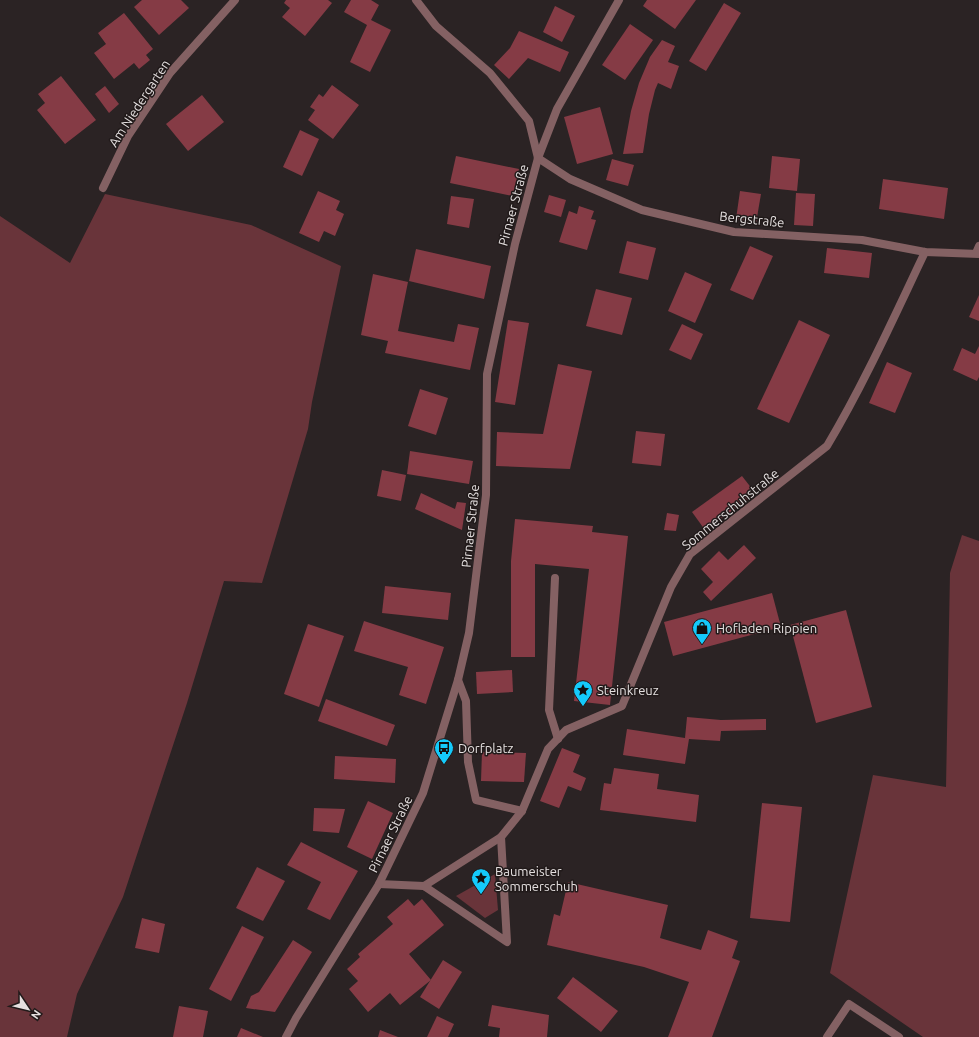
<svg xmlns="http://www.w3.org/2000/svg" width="979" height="1037" viewBox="0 0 979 1037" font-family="Ubuntu,sans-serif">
<rect width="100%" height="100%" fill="#2b2324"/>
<g fill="#69343a">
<path d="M105,194L251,225L341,266L312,402L308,429L262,583L224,581L187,703L123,897L77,994L67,1037H0V216L70,263Z"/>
<path d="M962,535L979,541V1037H923L830,973L873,775L946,787L950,573Z"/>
<path d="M495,874L498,910L485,918L456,896Z"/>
</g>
<g fill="#853b45">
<path d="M142,0H181L189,8L159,35L134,7Z"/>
<path d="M286,0H328L332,3L305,36L282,17L290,8L284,3Z"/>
<path d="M351,0H371L379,5L371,20L391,30L370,72L350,62L367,25L344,12Z"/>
<path d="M647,0H696L675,29L643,6Z"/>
<path d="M724,3L741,13L706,71L689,61Z"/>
<path d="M555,6L575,16L562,42L543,32Z"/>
<path d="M124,13L153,49L146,55L150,60L139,69L134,63L114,79L94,53L106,44L98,33Z"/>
<path d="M630,24L653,40L625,80L602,65Z"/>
<path d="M519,31L569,52L560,72L528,58L509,79L494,65L510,48Z"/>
<path d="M662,40L675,46L668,62L679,66L671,89L658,83L655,90L649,114L643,153L623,154L631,111L639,83L650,57Z"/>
<path d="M61,76L96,120L65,144L37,110L45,103L38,94Z"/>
<path d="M332,85L359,105L333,139L308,120L315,110L310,107L319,94L323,97Z"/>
<path d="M105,86L119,104L109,113L95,94Z"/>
<path d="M202,95L224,122L188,151L166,124Z"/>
<path d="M600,107L613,154L577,164L564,117Z"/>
<path d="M300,130L319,139L302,176L283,167Z"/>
<path d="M456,156L519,169L513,196L450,183Z"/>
<path d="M772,156L800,159L797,191L769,188Z"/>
<path d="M612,159L634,165L628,186L606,180Z"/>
<path d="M883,179L948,188L944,219L879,209Z"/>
<path d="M318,191L340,201L336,210L344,214L335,236L324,231L319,242L299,233Z"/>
<path d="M740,191L761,194L756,223L736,219Z"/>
<path d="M796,193L815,194L813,226L794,225Z"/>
<path d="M549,195L566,200L561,217L544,212Z"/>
<path d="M451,196L474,199L469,228L447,224Z"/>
<path d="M579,206L594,211L591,219L596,220L587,250L559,242L569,211L577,214Z"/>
<path d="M627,241L656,248L648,280L619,273Z"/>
<path d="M750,246L773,256L753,300L730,290Z"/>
<path d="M827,248L872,253L869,278L824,273Z"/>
<path d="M416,249L491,266L484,299L409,281Z"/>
<path d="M685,272L712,284L695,323L668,311Z"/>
<path d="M373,274L408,282L398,331L454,342L458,324L479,328L470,370L385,353L388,341L361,335Z"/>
<path d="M596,289L632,298L622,335L586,326Z"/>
<path d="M979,295V321L969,317Z"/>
<path d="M508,320L529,323L515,405L495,402Z"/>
<path d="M799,320L830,335L789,423L757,409Z"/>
<path d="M682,324L703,334L691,360L669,350Z"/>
<path d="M979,346V377L977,381L953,370L962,348L975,354Z"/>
<path d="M887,362L912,373L895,413L869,403Z"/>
<path d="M558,364L592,371L570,469L496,466L497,432L543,434Z"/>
<path d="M420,389L448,398L436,435L408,426Z"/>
<path d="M636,431L665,434L661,466L632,463Z"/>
<path d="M410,451L473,461L469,484L407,474Z"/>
<path d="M382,470L406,475L401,501L377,496Z"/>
<path d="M742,476L756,494L705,530L692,512Z"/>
<path d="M421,493L455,509L457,502L466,503L462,530L415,509Z"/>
<path d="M667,513L679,515L676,531L664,530Z"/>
<path d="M515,519L593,526L592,532L628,536L610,705L574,701L589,569L535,564V657H511V561Z"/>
<path d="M744,545L756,558L711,601L703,592L713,582L701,569L719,551L728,560Z"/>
<path d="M385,586L451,593L448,620L382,613Z"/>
<path d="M772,593L781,627L673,656L664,622Z"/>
<path d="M846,610L872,707L816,723L790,625Z"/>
<path d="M364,621L444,647L426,704L399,695L408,667L354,651Z"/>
<path d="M308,624L344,636L319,707L284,694Z"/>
<path d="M512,670L513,692L477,694L476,672Z"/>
<path d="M326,699L395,725L387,746L318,721Z"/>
<path d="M687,717L721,720L766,719V730L721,731L720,741L689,739L685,764L623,755L627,729L685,738Z"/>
<path d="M562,748L580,755L573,772L586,778L581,791L568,786L559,808L540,801Z"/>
<path d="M482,752L526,753L524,782L481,781Z"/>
<path d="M335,756L396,759L395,783L334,779Z"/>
<path d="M614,768L659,774L657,789L699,795L696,822L600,810L604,783L611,784Z"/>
<path d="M368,801L393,813L372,859L347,847Z"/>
<path d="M762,803L802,807L790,922L750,918Z"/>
<path d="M314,808L345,809L339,833L313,831Z"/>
<path d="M301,842L358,871L330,920L307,909L321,882L287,865Z"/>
<path d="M257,867L285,881L263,921L236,908Z"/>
<path d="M568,882L668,905L660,938L701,950L708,930L738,941L732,958L740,961L712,1037H668L689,982L644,967L547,945L554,914L560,916Z"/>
<path d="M408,899L414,906L422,899L444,925L409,954L431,980L400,1005L390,993L368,1012L349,989L358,981L347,969L360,957L358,954L393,924L387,917Z"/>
<path d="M142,918L165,924L159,953L135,948Z"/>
<path d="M242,926L264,937L231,1001L209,989Z"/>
<path d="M293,940L312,952L275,1012L246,1008L251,996L259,992Z"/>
<path d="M443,960L462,972L439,1009L420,997Z"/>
<path d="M573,977L618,1011L601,1032L557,998Z"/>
<path d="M492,1005L549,1015L547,1037H499L500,1028L488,1026Z"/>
<path d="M179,1006L208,1011L203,1037H173Z"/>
<path d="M437,1016L454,1024L448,1037H427Z"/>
<path d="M241,1028L263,1037H237Z"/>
<path d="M380,1030L398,1037H378Z"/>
</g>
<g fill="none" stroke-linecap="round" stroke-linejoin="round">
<g stroke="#846163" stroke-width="8">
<path d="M976,253L979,246"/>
<path d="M555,578L549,710L558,739"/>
<path d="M424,886L501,837"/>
<path d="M827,1037L849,1004L899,1037"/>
</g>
<g stroke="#846163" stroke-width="8">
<path d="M416,0L436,26L490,73L529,121L538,158"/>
<path d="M538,158L570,179L642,210L734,232L862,240L925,252L979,254"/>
<path d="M103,188L128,136L170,73L235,0"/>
<path d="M458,680L466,701L468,762L476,800L522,811"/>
<path d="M379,884L424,886L507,942L501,837L522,811L548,749L566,730L622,706L671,587L690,554L827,446C864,384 894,317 925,252"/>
<path d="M286,1037L296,1018L379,884L423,793L436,751L458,680L469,633L486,495L487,374L515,244L538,158L557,109L619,0"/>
</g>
</g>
<defs>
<g id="shop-pin" transform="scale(1)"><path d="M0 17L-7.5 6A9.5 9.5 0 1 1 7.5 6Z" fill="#14cafb" stroke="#211a1a"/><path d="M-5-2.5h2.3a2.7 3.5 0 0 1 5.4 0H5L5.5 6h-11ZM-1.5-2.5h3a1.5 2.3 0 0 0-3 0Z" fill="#111"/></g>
<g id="sight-pin" transform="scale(1)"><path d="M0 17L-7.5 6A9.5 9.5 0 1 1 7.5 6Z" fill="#14cafb" stroke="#211a1a"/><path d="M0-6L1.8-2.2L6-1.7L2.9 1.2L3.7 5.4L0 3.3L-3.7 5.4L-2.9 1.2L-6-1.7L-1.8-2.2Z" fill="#111"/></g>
<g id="bus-pin" transform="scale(1)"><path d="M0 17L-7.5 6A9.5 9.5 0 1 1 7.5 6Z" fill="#14cafb" stroke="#211a1a"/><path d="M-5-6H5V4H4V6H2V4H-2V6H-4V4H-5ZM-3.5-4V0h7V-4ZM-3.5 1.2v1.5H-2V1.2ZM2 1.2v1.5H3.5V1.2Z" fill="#111"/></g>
</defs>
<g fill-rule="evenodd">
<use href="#shop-pin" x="702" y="628"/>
<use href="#sight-pin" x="583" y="690"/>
<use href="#bus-pin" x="444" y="748"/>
<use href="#sight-pin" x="481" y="878"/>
</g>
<g text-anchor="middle" stroke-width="3" stroke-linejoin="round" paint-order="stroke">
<g font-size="13" fill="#e5e0e0" stroke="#211a1a">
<text transform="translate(139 103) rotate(-57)" y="5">Am Niedergarten</text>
<text transform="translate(513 205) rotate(-75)" y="5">Pirnaer Straße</text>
<text transform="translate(752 219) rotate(6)" y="5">Bergstraße</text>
<text transform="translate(730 509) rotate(-39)" y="5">Sommerschuhstraße</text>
<text transform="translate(470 526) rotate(-84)" y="5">Pirnaer Straße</text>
<text transform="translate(390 834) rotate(-64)" y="5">Pirnaer Straße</text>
</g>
<g font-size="13" fill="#e5e0e0" stroke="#211a1a" text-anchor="start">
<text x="716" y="633">Hofladen Rippien</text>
<text x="597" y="695">Steinkreuz</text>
<text x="458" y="753">Dorfplatz</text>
<text x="495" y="876">Baumeister<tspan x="495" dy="15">Sommerschuh</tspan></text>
</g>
</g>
<g transform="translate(28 1009) rotate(125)" stroke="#211a1a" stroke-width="3" paint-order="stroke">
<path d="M0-3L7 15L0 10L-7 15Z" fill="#e5e0e0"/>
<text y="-6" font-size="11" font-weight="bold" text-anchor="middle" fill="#e5e0e0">N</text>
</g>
</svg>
